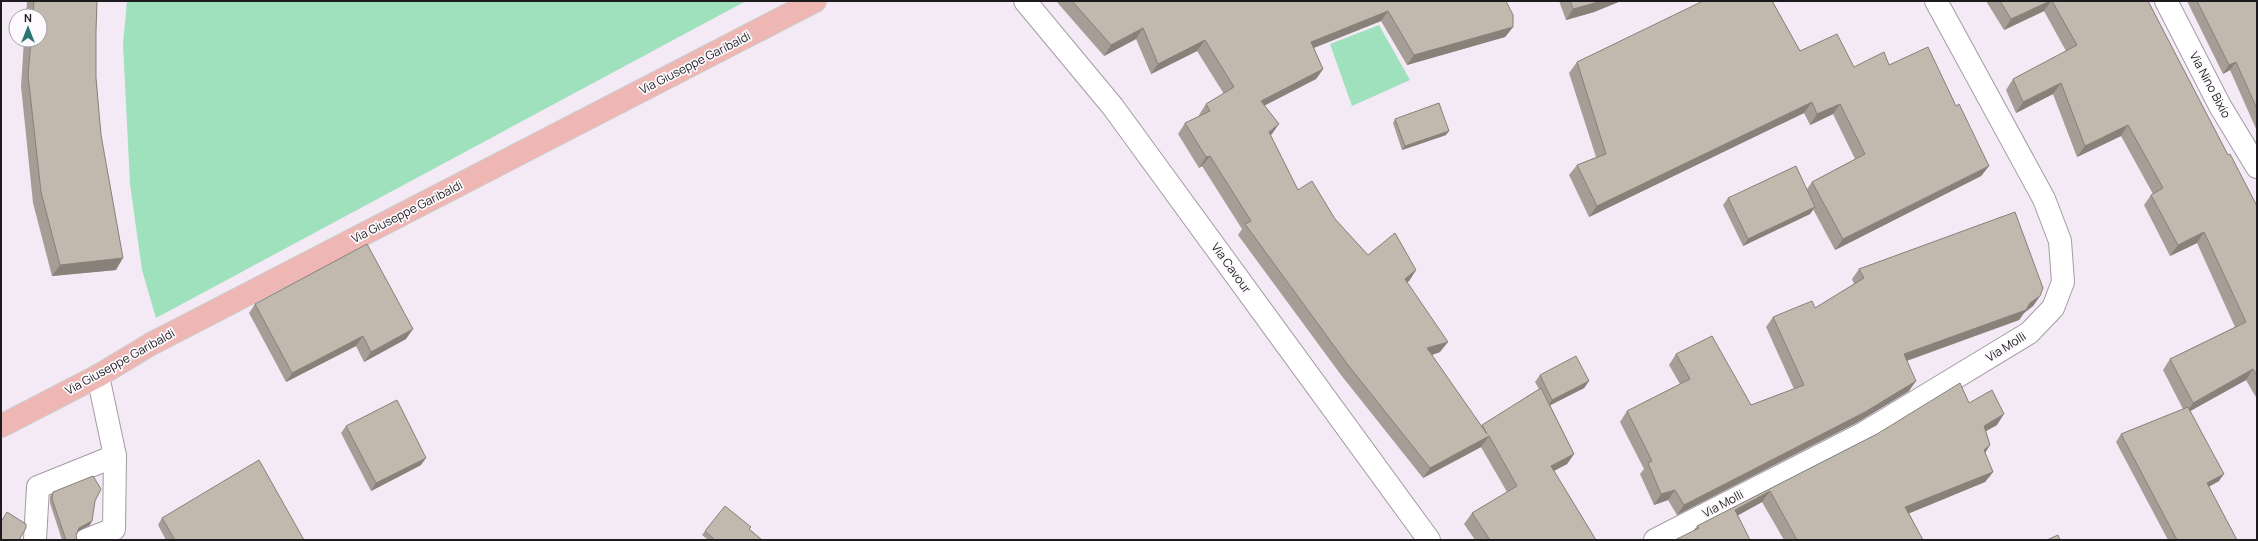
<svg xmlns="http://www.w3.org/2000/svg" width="2258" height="541" viewBox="0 0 2258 541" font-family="Manrope,sans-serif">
<rect width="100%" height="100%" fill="#f3eaf5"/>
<g fill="#9fe1bd">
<path d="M127,1H746L156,318L142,270L130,184L123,44Z"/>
<path d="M1379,25L1410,80L1352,106L1330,44Z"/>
</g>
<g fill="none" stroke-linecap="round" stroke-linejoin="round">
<g stroke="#a49ba5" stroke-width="24">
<g id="minor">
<path d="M1025,1L1113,107L1429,540"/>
<path d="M2166,1L2220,106L2257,167"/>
<path d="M35,540L38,487L115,456"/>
<path d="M86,540L114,529L115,456L98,376"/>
<path d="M1655,540L1864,433L2029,333L2053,308L2063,282L2060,241L2044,199L1936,1"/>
</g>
</g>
<g stroke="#cecdce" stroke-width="24">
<path id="major" d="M1,426L98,376L151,344L815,1"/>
</g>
<use href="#minor" stroke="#fff" stroke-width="22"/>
<use href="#major" stroke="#eeb7b3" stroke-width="22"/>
</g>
<g fill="#a69e96">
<path d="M27,1H97L96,31V78L101,135L116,270L52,276L33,203L21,86L24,40H40V16H26Z"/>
<path d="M1056,1H1506L1513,27L1505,37L1407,65L1381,21L1314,48L1323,69L1316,79L1265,105L1272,134L1270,135L1298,190L1335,219L1368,255L1416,270L1409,281L1407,282L1440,352L1432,355L1481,426L1539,389L1535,382L1540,375L1589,381L1584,388L1550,405L1574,454L1567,464L1554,471L1596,540H1475L1464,524L1472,513L1507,492L1481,447L1423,478L1341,375L1238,235L1242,229L1202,166L1199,168L1178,134L1185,123L1199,116V115L1206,104L1224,94L1197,51L1151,74L1136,39L1104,56Z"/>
<path d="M1559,1H1621L1594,12L1566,20Z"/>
<path d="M1986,1H2148L2228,155L2257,206V399L2246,380L2190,411L2219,481L2209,487L2237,540H2168L2116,442L2121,434L2183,409L2163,370L2170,359L2235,327L2197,243L2170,256L2144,205L2151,195L2153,194L2121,136L2077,157L2053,94L2016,113L2006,90L2013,79L2066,51L2044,11L2004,30Z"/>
<path d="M2187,1H2257V131L2230,70L2223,74Z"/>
<path d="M1773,2L1800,51L1854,67L1889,65L1956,106L1989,166L1981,176L1835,250L1813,209L1810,214L1743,246L1723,205L1728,198L1807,189L1812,182L1855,159L1833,114L1810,125L1804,113L1589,217L1569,175L1577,165L1596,157L1569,73L1577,62Z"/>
<path d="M1395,119L1446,135L1402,150L1393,123Z"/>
<path d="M1859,269L2040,296L2033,306L2024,313L2019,320L1907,361L1909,391L1858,422L1677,515L1668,500L1654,505L1640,474L1644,469L1620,422L1627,411L1680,384L1669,365L1676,354L1751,405L1794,389L1766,327L1773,317L1815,308L1854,284L1852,279Z"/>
<path d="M255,304L406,339L364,362L356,346L286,382L249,313Z"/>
<path d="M1969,403L1997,425L1986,431L1990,445L1985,453L1993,472L1985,482L1909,513L1923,540H1784L1762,502L1737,515L1693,531L1697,526L1877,434Z"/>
<path d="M346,426L421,465L371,491L341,433Z"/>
<path d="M53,492L95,501L90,525L78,531L76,535L77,540H62L50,503V496Z"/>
<path d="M162,518L304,540H166L158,525Z"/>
<path d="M749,529L762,540H708L702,535L705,531Z"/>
</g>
<g fill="#87817a">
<path d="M1602,1H1621L1594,12L1566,20L1573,9Z"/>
<path d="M2050,1H2051L2044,11L2004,30L2011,19Z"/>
<path d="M1388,11L1381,21L1303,52L1311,42Z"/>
<path d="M1513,27L1505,37L1407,65L1414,55Z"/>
<path d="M1143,28L1136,39L1104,56L1111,45Z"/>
<path d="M1205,40L1197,51L1151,74L1158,64Z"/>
<path d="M2236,62L2230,70L2223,74L2229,65Z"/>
<path d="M1323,69L1316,79L1254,111L1261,101Z"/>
<path d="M2061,83L2053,94L2016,113L2023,102Z"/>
<path d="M1812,102L1804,113L1589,217L1597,206Z"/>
<path d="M1840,104L1833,114L1810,125L1817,114Z"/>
<path d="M1279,124L1272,134L1261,142L1269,132Z"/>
<path d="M2128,125L2121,136L2077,157L2085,146Z"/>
<path d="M1449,131L1446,135L1402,150L1405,146Z"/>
<path d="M1210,156L1202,166L1199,168L1206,157Z"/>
<path d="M1989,166L1981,176L1835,250L1843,239Z"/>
<path d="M1815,207L1810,214L1743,246L1748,239Z"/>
<path d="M2204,232L2197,243L2170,256L2178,245Z"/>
<path d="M123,258L116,270L52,276L60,265Z"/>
<path d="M1416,270L1409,281L1397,289L1405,279Z"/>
<path d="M2040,296L2033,306L2024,313L2019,320L1897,364L1904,354L2030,303Z"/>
<path d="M413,329L406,339L364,362L371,352Z"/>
<path d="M363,336L356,346L286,382L292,373Z"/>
<path d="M1448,342L1440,352L1420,359L1427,348Z"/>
<path d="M2253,369L2246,380L2185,414L2193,403Z"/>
<path d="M1589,381L1584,388L1547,407L1552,400Z"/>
<path d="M1916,381L1909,391L1858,422L1677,515L1684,505Z"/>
<path d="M2004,414L1997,425L1977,436L1984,426Z"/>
<path d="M1489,436L1481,447L1423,478L1430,468Z"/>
<path d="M1990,445L1983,456L1984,450Z"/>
<path d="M1574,454L1567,464L1544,476L1551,466Z"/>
<path d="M426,458L421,465L371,491L376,483Z"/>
<path d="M1993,472L1985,482L1898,518L1905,507Z"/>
<path d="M2224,474L2219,481L2202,490L2207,483Z"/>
<path d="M1675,490L1668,500L1654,505L1661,494Z"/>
<path d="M1770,491L1762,502L1728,521L1735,510Z"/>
<path d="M92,521L90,525L77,532L79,528Z"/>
</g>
<g fill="#c1b8ae" stroke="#87817a">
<path d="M34,1H97L96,31V78L101,135L123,258L60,265L41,192L28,75L31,40H40V16H33Z"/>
<path d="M1072,1H1506L1513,15V27L1414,55L1388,11L1311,42L1323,69L1261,101L1279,124L1269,132L1298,190L1312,181L1335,219L1368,255L1395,233L1416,270L1405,279L1448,342L1427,348L1487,434L1482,425L1541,388L1574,454L1551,466L1596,540H1490L1472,513L1517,486L1489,436L1430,468L1348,365L1245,224L1251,221L1210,156L1206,157L1185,123L1210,111L1206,104L1234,87L1205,40L1158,64L1143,28L1111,45Z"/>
<path d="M1570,1H1602L1573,9Z"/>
<path d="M1703,1H1772L1800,51L1837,34L1854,67L1884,52L1889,65L1928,47L1956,106L1959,104L1989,166L1843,239L1812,182L1865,154L1840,104L1817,114L1812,102L1597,206L1577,165L1606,154L1577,62Z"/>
<path d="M2000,1H2050L2011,19Z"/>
<path d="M2052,1H2148L2228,155L2230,154L2257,206V376L2253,369L2193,403L2170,359L2246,322L2204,232L2178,245L2151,195L2163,188L2128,125L2085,146L2061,83L2023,102L2013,79L2077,45Z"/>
<path d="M2197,1H2257V109L2236,62L2229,65Z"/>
<path d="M1439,103L1449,131L1405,146L1395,119Z"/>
<path d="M1796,166L1815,207L1748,239L1728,198Z"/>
<path d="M2015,212L2043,288L2040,296L2030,303L2026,310L1904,354L1916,381L1865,412L1684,505L1675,490L1661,494L1648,463L1652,461L1627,411L1690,379L1676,354L1712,336L1751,405L1804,385L1773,317L1812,301L1815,308L1864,278L1859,269Z"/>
<path d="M367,244L413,329L371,352L363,336L292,373L255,304Z"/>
<path d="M1576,356L1589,381L1552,400L1540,375Z"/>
<path d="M1960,383L1969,403L1992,390L2004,414L1984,426L1990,445L1984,450L1993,472L1905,507L1923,540H1797L1770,491L1735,510L1750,540H1675L1699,528L1697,526L1877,434Z"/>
<path d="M397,400L426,458L376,483L346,426Z"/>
<path d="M2188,407L2224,474L2207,483L2237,540H2177L2121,434Z"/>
<path d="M259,460L304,540H175L162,518Z"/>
<path d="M93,476L101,489L95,501L92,521L79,528L76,535L77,540H66L52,499L53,492Z"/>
<path d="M725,506L751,527L749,529L762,540H715L705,531Z"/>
<path d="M7,512L26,524V528L19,540H1V522Z"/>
<path d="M2058,535L2060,540H2047Z"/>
</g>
<g text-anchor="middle" stroke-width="3.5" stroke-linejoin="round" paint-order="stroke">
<g font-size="12" fill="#1e1b1f" stroke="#fdfafe">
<text transform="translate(695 63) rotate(-27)" y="4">Via Giuseppe Garibaldi</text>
<text transform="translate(2210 85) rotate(62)" y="4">Via Nino Bixio</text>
<text transform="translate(407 212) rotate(-27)" y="4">Via Giuseppe Garibaldi</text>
<text transform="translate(1231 268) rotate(54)" y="4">Via Cavour</text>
<text transform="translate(2006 347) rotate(-32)" y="4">Via Molli</text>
<text transform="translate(120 362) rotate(-29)" y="4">Via Giuseppe Garibaldi</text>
<text transform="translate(1723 504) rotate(-28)" y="4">Via Molli</text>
</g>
</g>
<rect width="2258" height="541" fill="none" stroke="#1e1b1f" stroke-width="4"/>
<g transform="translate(28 28)"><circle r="19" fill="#fdfafe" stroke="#a4a1a5"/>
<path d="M0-3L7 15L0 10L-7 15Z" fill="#2a7474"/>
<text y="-6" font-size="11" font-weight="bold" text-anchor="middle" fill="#1e1b1f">N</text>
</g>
</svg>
